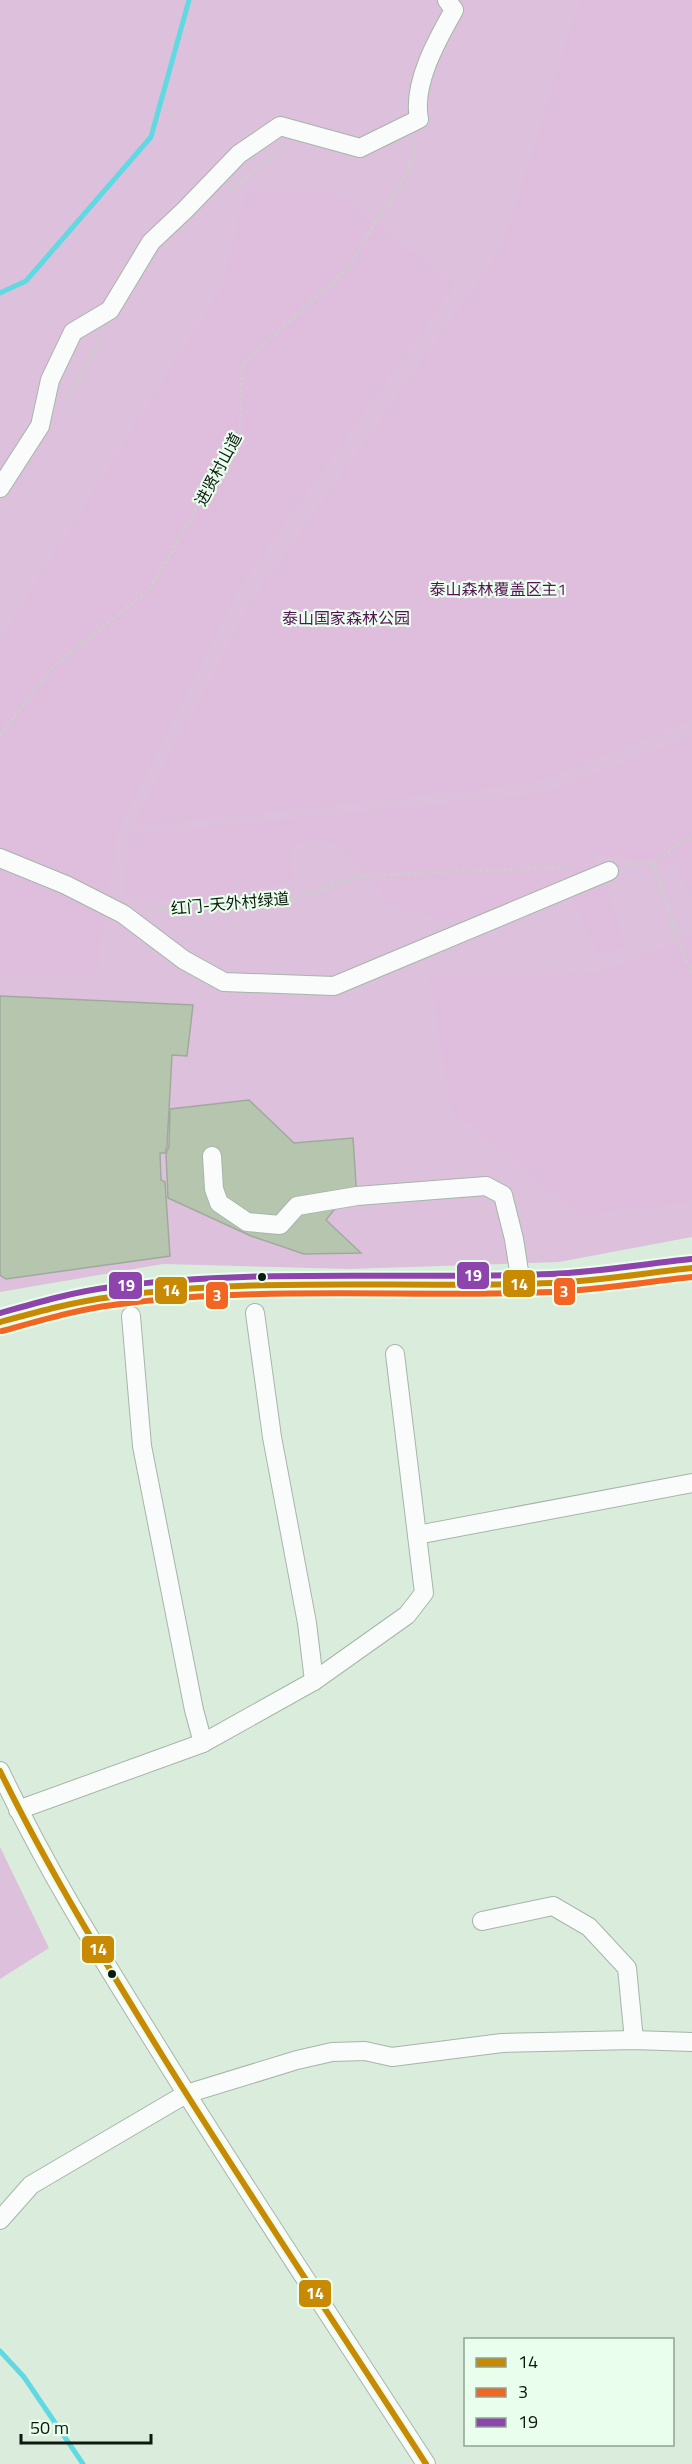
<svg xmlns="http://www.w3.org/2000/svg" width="692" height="2464" viewBox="0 0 692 2464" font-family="'Titillium Web','Noto Sans SC',sans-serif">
<rect width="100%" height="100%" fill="#daeddd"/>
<g fill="#ddc0db">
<path d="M0,0H692V1237L559,1262L349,1269L163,1264L0,1292Z"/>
<path d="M0,1847L49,1948L0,1979Z"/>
</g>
<g fill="#dfbddc">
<path d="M580,0H692V720L534,783L132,827L252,601L503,246Z"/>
<path d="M245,194H335L455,285L237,591L118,830L96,974L0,978V640L223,286Z"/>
<path d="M692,736V895L678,868L592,853L627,947L598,955L571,896L446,920L391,905L348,851L328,841L288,843L294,882L164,899L124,896L130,835L542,794Z"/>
<path d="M692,936V1202L581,1215L451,1109L430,977L599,973Z"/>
</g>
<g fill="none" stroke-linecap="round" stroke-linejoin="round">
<g stroke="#60d9e3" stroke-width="5">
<path d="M0,293L26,281L151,137L189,0"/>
<path d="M0,2351L24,2377L83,2464"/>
</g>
</g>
<g fill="#b6c6ae" stroke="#9faa9d" stroke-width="1.5">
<path d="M0,996L193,1005L187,1056L172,1055L167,1146L165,1153H160L161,1180L165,1182L170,1256L6,1279L0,1275Z"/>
<path d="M249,1100L294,1143L353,1138L357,1200L341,1201L326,1220L361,1253L304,1254L251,1236L168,1198L166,1154L169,1146L170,1109Z"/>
</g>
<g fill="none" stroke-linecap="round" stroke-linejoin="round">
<g stroke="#a6b5a9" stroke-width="20">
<g id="minor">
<path d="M0,488L40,426L50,380L73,332L110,310L151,242L185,210L239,154L280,126L360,148L419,119C412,84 437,40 454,10L447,0"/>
<path d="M0,858L66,885L123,914L184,960L224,982L334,986L609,871"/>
<path d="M212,1156L214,1189L219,1203L247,1222L280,1225L297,1206L357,1196L486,1186L503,1195L514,1239L521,1284"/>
<path d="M255,1313L272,1437L307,1623L314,1681"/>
<path d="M131,1316L142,1446L194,1710L203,1743"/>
<path d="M417,1535L692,1483"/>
<path d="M0,1771C44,1865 98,1952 153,2040C241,2183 335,2323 426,2464"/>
<path d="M18,1810L203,1743L314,1681L407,1615L424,1593L395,1354"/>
<path d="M482,1921L553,1906L589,1927L627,1968L634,2040"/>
<path d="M0,2220L31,2185L186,2094L297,2060L332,2052L365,2051L392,2057L502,2043L634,2040L692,2042"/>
</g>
</g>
<g stroke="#c1cbc3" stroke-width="24">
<path id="major" d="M0,1322C144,1275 297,1287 447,1285C482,1285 517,1284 552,1283C598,1281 645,1273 692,1268"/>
</g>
<g stroke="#cbd0cb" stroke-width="3" stroke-dasharray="3 3" stroke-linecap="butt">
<path d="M230,190L286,146"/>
<path d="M64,404L102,336"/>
<path d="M0,735L53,667L150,589L240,434L242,364L346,270L409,169L415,140"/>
<path d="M653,863L692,834"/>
<path d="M623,864L653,863L678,941L692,973"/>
<path d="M148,911L231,902L290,900L360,876L571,867"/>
</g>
<use href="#minor" stroke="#f9fcfa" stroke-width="18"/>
<use href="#major" stroke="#e8edf1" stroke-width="22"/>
<g stroke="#e9feec" stroke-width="10">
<g id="bus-1">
<path d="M0,1322C37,1312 73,1302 111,1297C257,1276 405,1289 552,1283C599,1281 645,1273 692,1268"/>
<path d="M0,1771C48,1869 105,1962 162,2055C248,2193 338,2328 426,2464"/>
</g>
</g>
<g stroke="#e9feec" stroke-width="10">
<path id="bus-2" d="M2,1331C39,1321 75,1310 113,1305C258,1285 406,1298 552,1292C599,1290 645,1282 692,1277"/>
</g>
<g stroke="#e9feec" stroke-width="10">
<path id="bus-3" d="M0,1313C36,1303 73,1292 111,1287C257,1268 404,1280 551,1274C598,1272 644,1264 691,1259"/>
</g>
<use href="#bus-1" stroke="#c88a03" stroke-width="6"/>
<use href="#bus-2" stroke="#f26522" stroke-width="6"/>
<use href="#bus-3" stroke="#8e44ad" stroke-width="6"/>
</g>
<g fill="#0d1a0f" stroke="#e9feec" stroke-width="2">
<circle cx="262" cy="1277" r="5"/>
<circle cx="112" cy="1974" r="5"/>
</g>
<g text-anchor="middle" stroke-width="4.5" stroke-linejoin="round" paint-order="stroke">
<g font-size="16" fill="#0d1a0f" stroke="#e9feec">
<text transform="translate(218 469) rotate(-62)" y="6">进贤村山道</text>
<text transform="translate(230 903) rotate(-5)" y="6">红门-天外村绿道</text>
</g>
<g font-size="16" fill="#551153" stroke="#e9feec">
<text x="498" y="595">泰山森林覆盖区主1</text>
<text x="346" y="624">泰山国家森林公园</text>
</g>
</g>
<g stroke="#e9feec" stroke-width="2">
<rect x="456" y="1261" width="34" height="29" rx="6" fill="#8e44ad"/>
<rect x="502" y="1269" width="34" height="29" rx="6" fill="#c88a03"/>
<rect x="108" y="1271" width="35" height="29" rx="6" fill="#8e44ad"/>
<rect x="154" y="1276" width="34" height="29" rx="6" fill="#c88a03"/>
<rect x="553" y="1277" width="23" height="29" rx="6" fill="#f26522"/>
<rect x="205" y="1281" width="24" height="29" rx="6" fill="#f26522"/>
<rect x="81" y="1935" width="34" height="29" rx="6" fill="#c88a03"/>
<rect x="298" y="2279" width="34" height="29" rx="6" fill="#c88a03"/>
</g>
<g font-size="16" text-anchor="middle" font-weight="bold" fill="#fff">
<text x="473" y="1281">19</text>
<text x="519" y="1290">14</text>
<text x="126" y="1291">19</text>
<text x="171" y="1296">14</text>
<text x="564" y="1297">3</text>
<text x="217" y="1301">3</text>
<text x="98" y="1955">14</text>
<text x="315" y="2299">14</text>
</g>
<rect x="464" y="2338" width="210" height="108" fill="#e9feec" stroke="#91a394" stroke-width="1.5"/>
<rect x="476" y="2358" width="30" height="9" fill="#c88a03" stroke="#91a394" stroke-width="1.5"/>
<text x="518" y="2368" font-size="18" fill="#0d1a0f">14</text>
<rect x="476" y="2388" width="30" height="9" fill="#f26522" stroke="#91a394" stroke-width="1.5"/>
<text x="518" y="2398" font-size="18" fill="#0d1a0f">3</text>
<rect x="476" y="2418" width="30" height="9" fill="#8e44ad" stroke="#91a394" stroke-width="1.5"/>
<text x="518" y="2428" font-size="18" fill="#0d1a0f">19</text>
<path d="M21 2434v9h130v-9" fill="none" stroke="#0d1a0f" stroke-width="3"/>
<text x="30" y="2434" font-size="18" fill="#0d1a0f" stroke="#e9feec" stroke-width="4.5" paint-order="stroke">50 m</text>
</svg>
